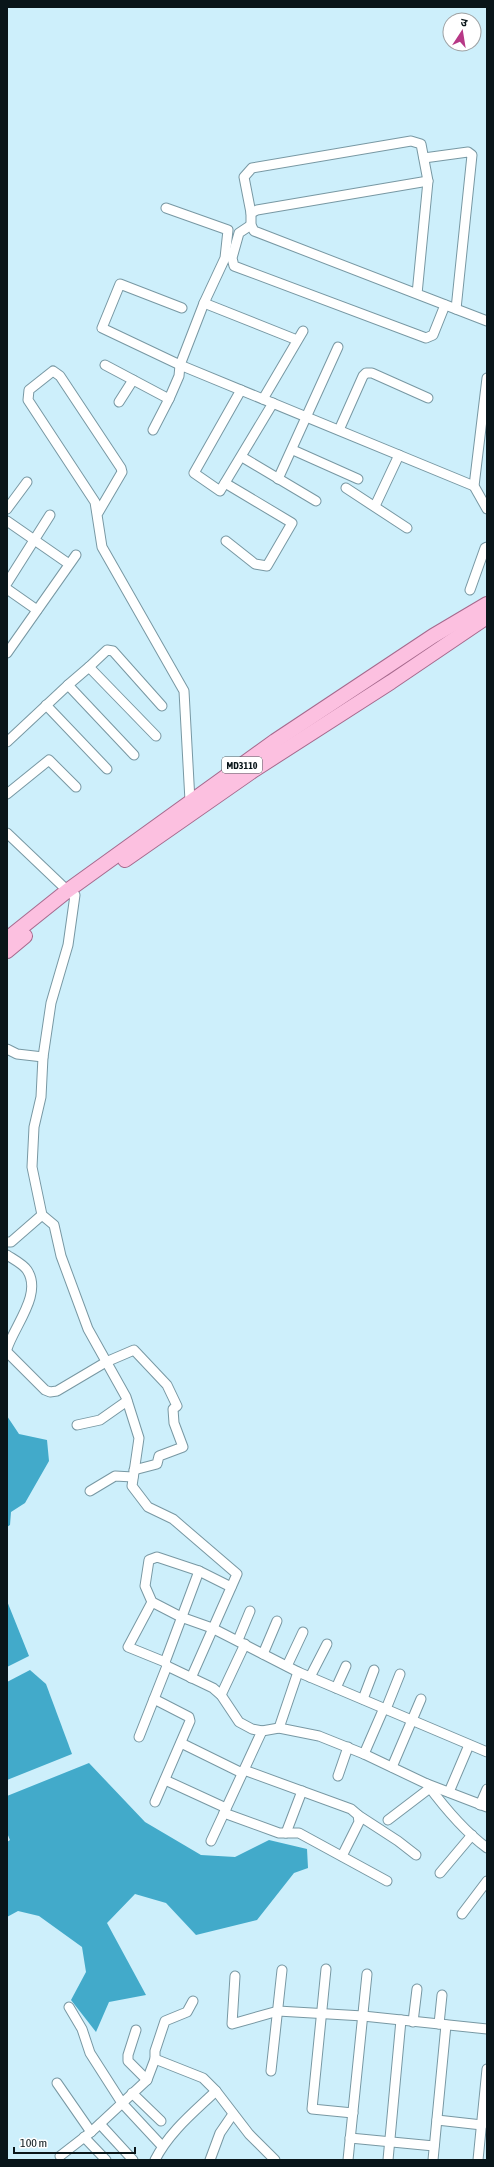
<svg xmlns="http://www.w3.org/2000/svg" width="494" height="2167" viewBox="0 0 494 2167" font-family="'Asap Condensed','Noto Sans Devanagari',sans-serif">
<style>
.water{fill:#42aaca}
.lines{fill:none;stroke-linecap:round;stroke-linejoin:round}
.street-casing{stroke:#7898a3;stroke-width:11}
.primary-casing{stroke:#a6698d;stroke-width:16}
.street{stroke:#fff;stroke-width:9}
.primary{stroke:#fcc0e0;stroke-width:14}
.labels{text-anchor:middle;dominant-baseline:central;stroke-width:3.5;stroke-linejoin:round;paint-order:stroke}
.shield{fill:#fff;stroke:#535b5e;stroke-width:1}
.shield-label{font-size:10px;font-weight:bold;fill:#091519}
</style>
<rect width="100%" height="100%" fill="#cdeffb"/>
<g class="water">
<polygon points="7,1416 19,1434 47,1440 49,1461 25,1503 11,1512 10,1525 7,1527"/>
<polygon points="7,1601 29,1656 7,1667"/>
<polygon points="30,1670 46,1684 72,1754 7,1780 7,1682"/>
<polygon points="89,1763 145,1822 201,1855 235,1857 269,1840 307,1849 308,1868 294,1873 257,1920 196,1935 166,1903 135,1894 107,1923 146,1995 109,2002 96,2032 71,2000 86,1972 82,1947 39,1916 18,1911 7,1917 7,1842 10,1840 7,1833 7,1796"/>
</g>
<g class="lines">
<g class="street-casing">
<g id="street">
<polyline points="424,158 468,152 472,155 456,309"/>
<polyline points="251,213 257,210 428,181"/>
<polyline points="251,225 239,233 232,258 234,266 426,338 433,335 445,305"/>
<polyline points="417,294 428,181 421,144 411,141 252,168 244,177 251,213 251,225 254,231 487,321"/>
<polyline points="204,303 297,340"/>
<polyline points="182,308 120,284 102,328 180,365 474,486"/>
<polyline points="105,365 169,399"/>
<polyline points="487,378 474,486 487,509"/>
<polyline points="241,390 194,473 220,491 273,403"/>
<polyline points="263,399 303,331"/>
<polyline points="119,402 133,380"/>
<polyline points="153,430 169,399 179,376 180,365 204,303 225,258 228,230 166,208"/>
<polyline points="339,430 363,376 366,373 372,373 428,398"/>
<polyline points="293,450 358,479"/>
<polyline points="242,457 316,501"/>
<polyline points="278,479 338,347"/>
<polyline points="225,483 292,523 267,566 255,564 226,541"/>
<polyline points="346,488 407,528"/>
<polyline points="375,506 399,455"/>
<polyline points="7,509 27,482"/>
<polyline points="98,513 122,472 121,468 60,376 53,371 29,390 28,400 95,502 102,547 184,691 190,801"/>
<polyline points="7,521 69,564"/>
<polyline points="7,583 50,515"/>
<polyline points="7,589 37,610"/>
<polyline points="470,590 485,548 487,547"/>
<polyline points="7,653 76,555"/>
<polyline points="89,667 107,650 113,651 162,706"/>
<polyline points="68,685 89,667 156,736"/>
<polyline points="46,705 107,769"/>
<polyline points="7,742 68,685 134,755"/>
<polyline points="7,794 49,760 76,787"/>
<polyline points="7,833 71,894"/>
<polyline points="75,895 68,945 51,1003 43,1057 41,1097 34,1127 32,1167 42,1215 54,1225 61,1256 88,1329 126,1397 139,1438 132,1486 148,1507 173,1519 237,1574 191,1678"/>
<polyline points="7,1049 17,1054 43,1057"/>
<polyline points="7,1242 11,1242 42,1215"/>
<path d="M 7,1255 C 13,1259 23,1264 27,1270 C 43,1294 14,1326 7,1349"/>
<polyline points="7,1352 45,1390 50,1392 57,1391 106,1362 134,1350 167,1385 177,1406 173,1409 174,1423 183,1447 159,1456 157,1464 134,1470"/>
<polyline points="77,1425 100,1420 127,1401"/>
<polyline points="90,1491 115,1476 133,1477"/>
<polyline points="231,1587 199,1571 157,1557 149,1560 145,1586 152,1602 181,1617 212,1628 298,1672 487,1752"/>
<polyline points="152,1602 128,1647 165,1662 167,1666 213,1688 221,1695 239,1722 252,1729 262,1731 279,1728 319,1736 364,1754 427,1784 487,1807"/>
<polyline points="238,1640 250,1611"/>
<polyline points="263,1654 277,1621"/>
<polyline points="165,1662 199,1571"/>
<polyline points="287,1666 303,1632"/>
<polyline points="310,1677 327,1644"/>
<polyline points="336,1688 346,1666"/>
<polyline points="221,1695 245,1644"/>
<polyline points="154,1699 189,1717 190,1721 155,1802"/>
<polyline points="363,1699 374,1670"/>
<polyline points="386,1709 400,1674"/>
<polyline points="279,1728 298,1672"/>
<polyline points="139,1737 167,1666"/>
<polyline points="181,1743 242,1773"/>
<polyline points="364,1754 384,1708"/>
<polyline points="392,1767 421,1699"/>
<polyline points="244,1770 351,1809 358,1815 359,1822 342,1856"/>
<polyline points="338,1776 348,1747"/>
<polyline points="165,1780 226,1808"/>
<path d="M 427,1784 C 444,1807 464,1831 487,1848"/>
<polyline points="449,1792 469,1745"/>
<polyline points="480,1805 487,1789"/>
<polyline points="224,1813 279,1833 299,1833 387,1881"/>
<polyline points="358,1815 398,1841 416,1855"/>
<polyline points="388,1820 430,1788"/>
<polyline points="286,1833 302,1791"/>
<polyline points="211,1841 262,1731"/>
<polyline points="440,1873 472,1835"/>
<polyline points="462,1914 487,1881"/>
<polyline points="326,1969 312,2109 353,2113"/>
<polyline points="235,1976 232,2024 278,2011 363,2016 487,2029"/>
<polyline points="69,2007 82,2029 90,2053 122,2103 162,2146"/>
<polyline points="413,2022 417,1989"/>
<polyline points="439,2024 442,1995"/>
<polyline points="136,2030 128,2055 128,2061 147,2080"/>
<polyline points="155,2059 203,2078 216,2091 249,2134 275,2160"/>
<polyline points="271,2071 282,1970"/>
<polyline points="57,2083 91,2132"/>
<polyline points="132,2093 161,2121"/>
<polyline points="437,2120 482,2125"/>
<polyline points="100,2124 133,2160"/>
<polyline points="84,2137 106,2160"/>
<polyline points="350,2138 434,2146"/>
<polyline points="60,2156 91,2132 147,2080 155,2059 155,2051 165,2021 187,2012 193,2001"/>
<path d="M 155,2160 C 169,2132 194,2112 216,2091"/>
<polyline points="210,2160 220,2133 233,2114"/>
<polyline points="348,2160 367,1974"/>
<polyline points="388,2160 401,2020"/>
<polyline points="433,2160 446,2025"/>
<polyline points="478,2160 487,2069"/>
</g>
</g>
<g class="primary-casing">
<g id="primary">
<polyline points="125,860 254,770 391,682 487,617"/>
<polyline points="7,939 67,891 275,741 433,636 487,604"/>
<polyline points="7,951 25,936"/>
</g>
</g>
<use href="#street" class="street"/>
<use href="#primary" class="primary"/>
</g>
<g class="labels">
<rect class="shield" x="222" y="757" width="40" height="16" rx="3"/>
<g class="shield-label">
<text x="242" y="765">MD3110</text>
</g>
</g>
<rect width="494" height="2167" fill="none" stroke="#091519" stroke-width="16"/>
<g transform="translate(462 32) rotate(12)"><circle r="19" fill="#ffffff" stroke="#9da1a3"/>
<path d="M0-3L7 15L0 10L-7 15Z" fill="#b73886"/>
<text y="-6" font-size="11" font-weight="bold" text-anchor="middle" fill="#091519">उ</text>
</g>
<path d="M14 2147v6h121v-6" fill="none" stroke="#091519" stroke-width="2"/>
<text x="20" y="2147" font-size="12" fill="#091519" stroke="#ffffff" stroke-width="3" paint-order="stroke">100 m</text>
</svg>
